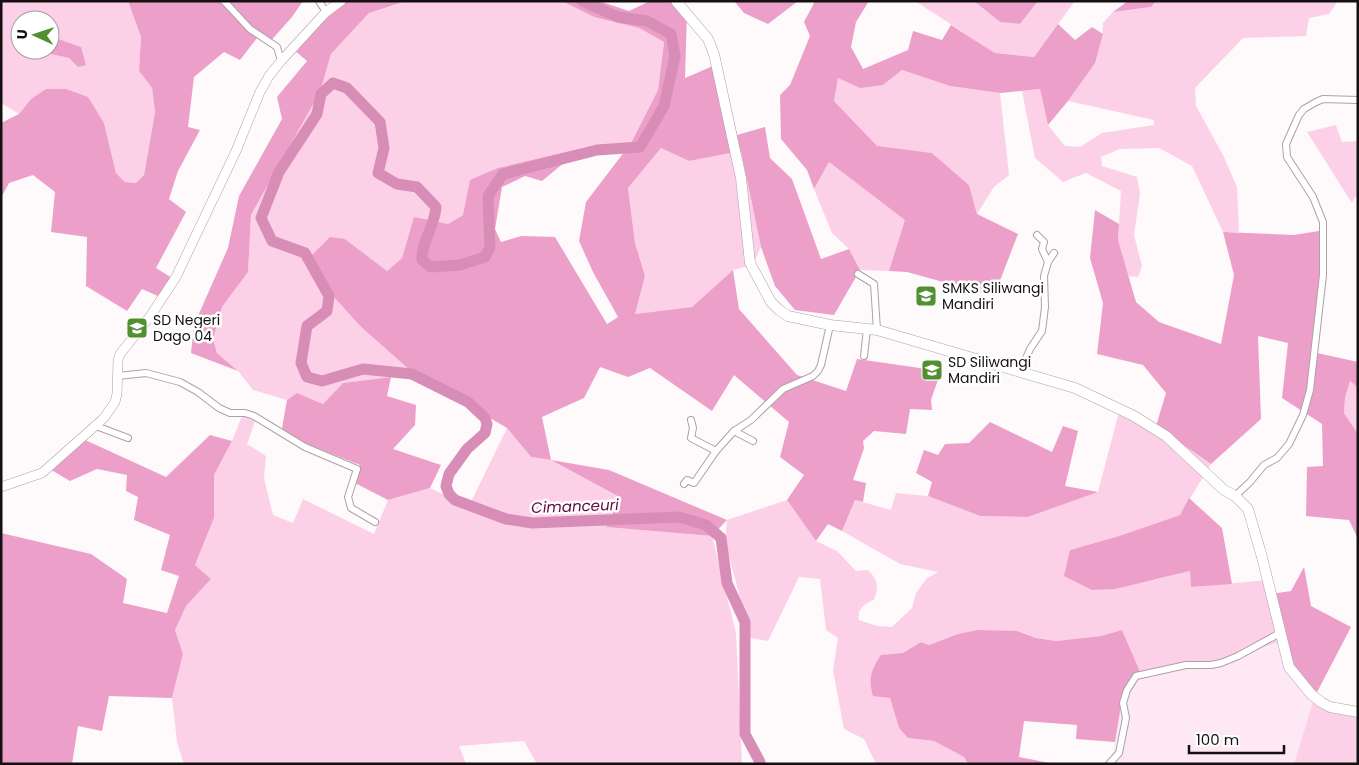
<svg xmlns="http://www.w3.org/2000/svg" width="1359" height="765" viewBox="0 0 1359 765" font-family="Poppins,sans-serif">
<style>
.built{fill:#fde8f3}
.green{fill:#fcd1e7;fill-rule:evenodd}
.forest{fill:#eca0c9}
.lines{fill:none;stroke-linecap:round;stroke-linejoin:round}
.river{stroke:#d78db5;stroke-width:11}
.minor-casing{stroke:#ada1a7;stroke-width:8}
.tertiary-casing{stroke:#ada1a7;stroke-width:10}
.primary-casing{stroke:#ada1a7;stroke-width:11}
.minor{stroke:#fff;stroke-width:6}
.tertiary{stroke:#fff;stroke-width:9}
.primary{stroke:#fff;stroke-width:10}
.labels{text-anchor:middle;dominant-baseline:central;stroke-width:5;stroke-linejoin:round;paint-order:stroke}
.poi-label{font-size:14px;fill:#151113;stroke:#fff;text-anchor:start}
.water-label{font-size:15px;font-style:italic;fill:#610743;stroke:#fff}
</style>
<rect width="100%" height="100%" fill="#fef9fb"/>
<polygon class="built" points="1280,642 1314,698 1294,764 1111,764 1123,693 1132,680 1146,674 1217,662"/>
<g class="green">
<path d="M 1,1 L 128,1 L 141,37 L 139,71 L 152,88 L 155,112 L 144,175 L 137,183 L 125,182 L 116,173 L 104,123 L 31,99 L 19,114 L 1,103 ZM 20,20 L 50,20 L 50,36 L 81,47 L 78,67 L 69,58 L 43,52 L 42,50 L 20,50 Z"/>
<polygon points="409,1 562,1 594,17 639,28 664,42 658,90 631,143 582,148 498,168 463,215 448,224 414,218 402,258 387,271 345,239 325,287 360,326 412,372 391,377 343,383 323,404 297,393 287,400 253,390 238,371 217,353 213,339 222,307 248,272 251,215 320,92 331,54 369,13"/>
<polygon points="915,1 974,1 1000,22 1020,24 1038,1 1075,1 1034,57 995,53"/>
<path d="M 1156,1 L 1338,1 L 1329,14 L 1309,18 L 1306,36 L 1243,38 L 1195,88 L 1196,106 L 1223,155 L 1237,187 L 1239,232 L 1223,232 L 1192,166 L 1159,148 L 1120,149 L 1101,157 L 1102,166 L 1137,177 L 1140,194 L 1134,235 L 1142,266 L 1138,277 L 1128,276 L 1118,240 L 1121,191 L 1086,173 L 1063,182 L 1035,158 L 1022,91 L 1040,89 L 1048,125 L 1065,146 L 1080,147 L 1102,133 L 1154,125 L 1154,120 L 1068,101 C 1086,75 1102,57 1103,23 L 1113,12 L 1151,7 Z"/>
<polygon points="902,70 950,86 1000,93 1009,175 994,187 977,214 969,185 932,153 877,147 834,101 838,78 883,85"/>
<polygon points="1336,125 1342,142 1358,141 1358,197 1355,197 1352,203 1307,132"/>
<polygon points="661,148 689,161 741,151 761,247 753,265 733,270 692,307 635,314 645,276 635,243 628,188"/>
<polygon points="829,162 906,220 889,271 860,270 849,249 832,233 814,189"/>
<polygon points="1350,381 1358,388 1358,434 1344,413 1345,398"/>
<path d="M 1120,408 L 1156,426 L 1211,464 L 1180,515 L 1119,536 L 1070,550 L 1154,580 L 1190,571 L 1191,587 L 1267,580 L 1280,642 L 1217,662 L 1142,676 L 1122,630 L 1101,636 L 1056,641 L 1036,638 L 1017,631 L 958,634 L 929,645 L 921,642 L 903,653 L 890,698 L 899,728 L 908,738 L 934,741 L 964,757 L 968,764 L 876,764 L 864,739 L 844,729 L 833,670 L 838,638 L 826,630 L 820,579 L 799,577 L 768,641 L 745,637 L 745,616 L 725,541 L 727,520 L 787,500 L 816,541 L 837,551 L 856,571 L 868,570 C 878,580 879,587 874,600 C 864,604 857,609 859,620 L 877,626 L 892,627 L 912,608 L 916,593 L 927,578 L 938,572 L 900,564 L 842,531 L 855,500 L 891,510 L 896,493 L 928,496 L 980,516 L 1028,517 L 1098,492 Z"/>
<polygon points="242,416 255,421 247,444 266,456 264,478 273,515 293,523 303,499 374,534 388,500 430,488 469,506 507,428 531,457 551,460 622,499 606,527 712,536 736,633 742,764 537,764 524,741 459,746 466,764 184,764 177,742 172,698 183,654 175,630 186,606 211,579 195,565 214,518 214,475 232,441"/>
<polygon points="1314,698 1342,708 1358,709 1358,764 1294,764"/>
</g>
<g class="forest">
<polygon points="128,1 303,1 292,17 268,44 257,38 240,60 224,52 194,77 188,127 200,130 178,171 169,199 186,212 156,268 172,278 160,297 142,289 127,311 86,286 87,237 51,232 55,192 33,175 9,183 1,198 1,123 19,114 31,99 46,89 66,89 88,97 104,123 116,173 125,182 136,183 144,175 155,112 152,88 139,71 141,37"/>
<polygon points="347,1 407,1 369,13 331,54 320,92 251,215 248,272 222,307 213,339 217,353 238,371 191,353 194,325 228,248 239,196 282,119 277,97 307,61 294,50 310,32"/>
<polygon points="562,1 599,1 629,11 650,1 675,1 687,12 685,78 720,63 737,135 765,127 770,158 792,179 821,259 849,249 860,270 834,315 795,310 775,286 761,247 741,151 689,161 661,148 628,188 635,243 645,276 635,314 692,307 733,270 739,309 797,375 846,391 857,359 941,371 931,400 932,410 910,409 906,434 874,431 863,441 864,448 853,480 866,483 863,502 855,500 842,531 828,524 816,541 787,500 804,475 780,457 789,422 734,375 712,411 650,368 628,377 600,367 584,398 542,417 551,460 609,470 727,520 712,536 606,527 621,498 551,460 531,457 507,428 412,372 360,326 325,287 311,256 330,237 345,239 387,271 402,258 414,217 448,224 463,215 470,180 498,168 582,148 542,181 525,176 502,187 495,229 501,242 521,236 555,237 607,324 618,317 593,272 579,241 586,202 631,143 658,90 664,42 639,28 594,17"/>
<polygon points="734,1 798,1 768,24 744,13"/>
<polygon points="813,1 869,1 856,22 851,47 863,69 908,50 913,31 942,40 951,25 995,53 1034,57 1058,24 1075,40 1092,27 1103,34 1095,63 1068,101 1048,125 1040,89 1000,93 950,86 902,70 883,85 860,88 838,78 834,101 877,146 932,153 969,185 977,214 1018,234 994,296 907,272 889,271 905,220 829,162 814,189 807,170 781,139 780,95 790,85 810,36 804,22 814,3"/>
<polygon points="974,1 1038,1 1020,24 1000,22"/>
<polygon points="1128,1 1156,1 1151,7 1113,12"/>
<polygon points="50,36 81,47 86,65 78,67 69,58 42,52 42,50 50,50"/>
<polygon points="1095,210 1119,224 1118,240 1136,302 1159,322 1221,344 1234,275 1223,232 1294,235 1325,230 1317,353 1358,362 1358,388 1350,381 1345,398 1344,413 1358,434 1358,539 1349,520 1306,516 1307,467 1323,466 1322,424 1282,398 1288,343 1258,336 1261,419 1211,464 1156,426 1166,393 1143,365 1097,354 1103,303 1090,258"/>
<polygon points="391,377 387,396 416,405 415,425 393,449 441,465 430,488 388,500 355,483 360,465 299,441 282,428 287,400 297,393 323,404 343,383"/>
<polygon points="990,422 1052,452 1063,426 1078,431 1065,486 1098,492 1028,517 980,516 928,496 932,482 916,473 924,450 938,455 945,444 969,443"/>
<polygon points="210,435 232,441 214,475 214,518 195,565 211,579 186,606 175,630 183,654 172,698 109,696 102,731 78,726 72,764 1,764 1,533 91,554 127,579 123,603 167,613 179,576 161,570 170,535 134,520 138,497 126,491 127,475 97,469 70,481 48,468 83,439 166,477"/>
<polygon points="1189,498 1222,528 1232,584 1191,587 1190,571 1115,589 1092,590 1064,576 1070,550 1119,536 1180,515"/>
<polygon points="1304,567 1311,606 1351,627 1314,698 1280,642 1271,594 1291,591"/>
<path d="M 978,630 L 1017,631 L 1036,638 L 1056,641 L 1101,636 L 1122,630 L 1142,676 L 1132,680 L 1123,693 L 1115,742 L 1076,739 L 1077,725 L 1024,721 L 1019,757 L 1055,764 L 968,764 L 964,757 L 934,741 L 908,738 L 899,728 L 890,698 L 873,696 C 868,680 871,669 881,655 L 903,653 L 921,642 L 929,645 L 958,634 Z"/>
</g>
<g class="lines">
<path class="river" d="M 582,1 L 618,17 L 647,21 L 671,34 L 675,56 L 664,106 L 640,147 L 597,150 L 503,174 L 488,196 L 490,247 L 485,257 L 460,265 L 431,267 L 422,260 C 421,242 435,226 436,207 L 417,187 L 397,184 L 378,173 L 384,148 L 380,122 L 347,88 L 333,83 L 321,94 L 317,114 L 279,172 L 261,218 L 272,241 L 305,253 L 329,296 L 327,311 L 307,326 L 301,363 L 307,377 L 322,381 L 363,369 L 412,374 L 468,402 L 485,418 L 487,424 L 485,433 L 467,449 L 449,474 L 446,486 L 449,494 L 455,500 L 506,519 L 532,523 L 679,517 L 706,525 L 721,538 L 727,583 L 745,622 L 745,734 L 760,762 L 760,764"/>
<g class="minor-casing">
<g id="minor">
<polyline points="224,1 250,29 277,47 281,61"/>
<polyline points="319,1 326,12"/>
<polyline points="1048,262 1054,253"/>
<polyline points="858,274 874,284 877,330"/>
<polyline points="864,356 867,329"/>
<polyline points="1020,372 1030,349 1042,331 1045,307 1044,276 1048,262 1042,249 1044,242 1037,235"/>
<polyline points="118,376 146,373 180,382 198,392 219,408 230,413 245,413 254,416 305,447 357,469 348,497 351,508 375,522"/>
<polyline points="691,420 693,428 691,438 716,451"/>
<polyline points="96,426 128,438"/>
<polyline points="734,431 753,441"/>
<polyline points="684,484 687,480 694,483 716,451 734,431 751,420 783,389 813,376 818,371 821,365 830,325"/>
<polyline points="1235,496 1250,482 1264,465 1277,458 1289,444 1303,415 1310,390 1323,275 1323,222 1313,197 1287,157 1286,144 1299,115 1304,109 1316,102 1323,99 1358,100"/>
<polyline points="1109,764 1119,753 1126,718 1123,703 1127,690 1136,676 1186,665 1211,665 1221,663 1238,656 1280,633"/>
</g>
</g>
<g class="tertiary-casing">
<polyline id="tertiary" points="1,487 42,473 104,418 115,402 117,394 118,360 120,354 151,315 176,277 236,151 260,92 269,76 281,61 326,12 341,1"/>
</g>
<g class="primary-casing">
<polyline id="primary" points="676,1 708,39 714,54 741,178 750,263 771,302 779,310 788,316 830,325 877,330 1075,388 1134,416 1166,436 1224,490 1235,496 1248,509 1262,557 1289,667 1311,694 1321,702 1330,707 1358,712"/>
</g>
<use href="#minor" class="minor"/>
<use href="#tertiary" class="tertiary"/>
<use href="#primary" class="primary"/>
</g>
<defs>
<g id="school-square" transform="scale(1.125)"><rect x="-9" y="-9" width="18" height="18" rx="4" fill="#518f30" stroke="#fff"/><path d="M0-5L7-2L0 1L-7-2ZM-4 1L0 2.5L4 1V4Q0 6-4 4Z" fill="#fff"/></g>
</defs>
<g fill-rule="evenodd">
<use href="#school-square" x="926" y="296"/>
<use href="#school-square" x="137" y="328"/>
<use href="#school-square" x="932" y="370"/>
</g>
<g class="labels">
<g class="poi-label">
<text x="942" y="288">SMKS Siliwangi<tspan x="942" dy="16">Mandiri</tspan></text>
<text x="153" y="320">SD Negeri<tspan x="153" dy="16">Dago 04</tspan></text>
<text x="948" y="362">SD Siliwangi<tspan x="948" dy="16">Mandiri</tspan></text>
</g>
<g class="water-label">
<text transform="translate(575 506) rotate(-2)">Cimanceuri</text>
</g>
</g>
<rect width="1359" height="765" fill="none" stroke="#151113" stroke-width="5"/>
<g transform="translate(35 35) rotate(273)"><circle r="24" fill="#ffffff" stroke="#a1a0a1"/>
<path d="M0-4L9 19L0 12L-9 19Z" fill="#518f30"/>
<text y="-8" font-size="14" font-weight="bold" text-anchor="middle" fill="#151113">U</text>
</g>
<path d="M1189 745v8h95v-8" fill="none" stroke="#151113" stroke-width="2.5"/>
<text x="1196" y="745" font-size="15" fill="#151113" stroke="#ffffff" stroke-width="4" paint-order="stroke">100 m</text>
</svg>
